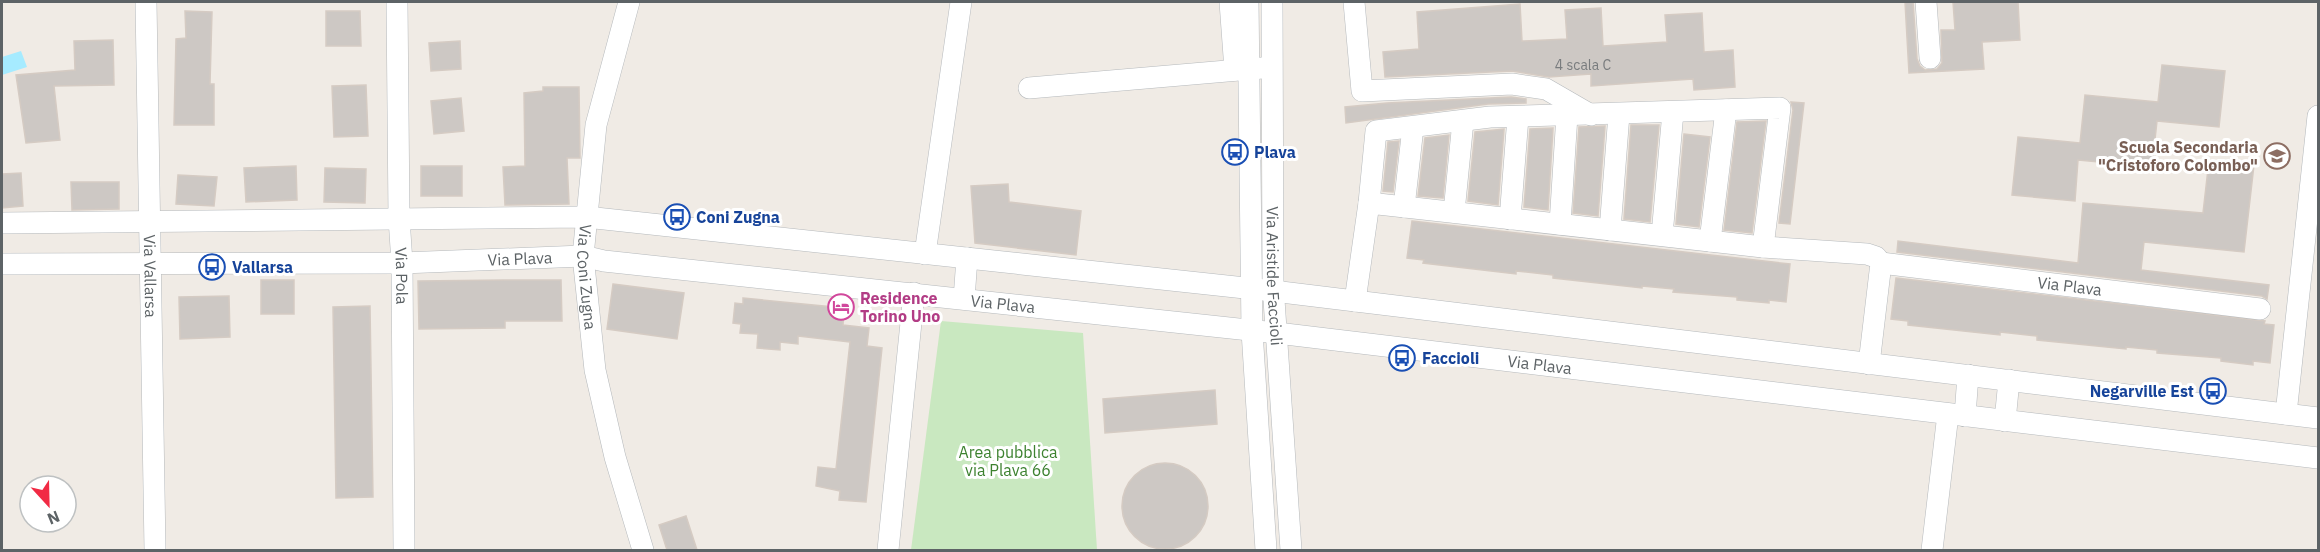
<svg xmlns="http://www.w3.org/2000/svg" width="2320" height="552" viewBox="0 0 2320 552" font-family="'IBM Plex Sans',sans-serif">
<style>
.green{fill:#c9e8c0}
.water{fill:#a6ebff}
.building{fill:#cdc8c4;stroke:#d5cbc3;stroke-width:1.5}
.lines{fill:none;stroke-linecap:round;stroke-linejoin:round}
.minor-casing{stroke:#b5b9bc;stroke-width:22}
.minor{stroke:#fff;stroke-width:21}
.labels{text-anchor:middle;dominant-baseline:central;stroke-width:6;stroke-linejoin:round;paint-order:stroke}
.number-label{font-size:14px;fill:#797c7e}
.education-label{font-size:16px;font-weight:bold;fill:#785e54;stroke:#fff;text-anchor:end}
.transit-label{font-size:16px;font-weight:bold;fill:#164399;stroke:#fff;text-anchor:start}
.street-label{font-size:16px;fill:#5d6366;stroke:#fff}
.hotel-label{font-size:16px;font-weight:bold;fill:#b23c85;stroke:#fff;text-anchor:start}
.park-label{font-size:16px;fill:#3d8230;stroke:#fff}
</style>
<rect width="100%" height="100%" fill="#f0ebe5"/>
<polygon class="green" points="941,321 1083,333 1097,550 911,550"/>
<polygon class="water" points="21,51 27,67 2,75 2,57"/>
<g class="building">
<polygon points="1905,2 1913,2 1917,59 1920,66 1925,70 1937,69 1942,63 1941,30 1955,30 1953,2 2018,2 2020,40 1982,42 1984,69 1909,73"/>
<polygon points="1520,4 1522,41 1567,39 1565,10 1601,8 1603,46 1667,42 1665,15 1702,13 1704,52 1733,50 1735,87 1694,90 1693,79 1591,86 1591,74 1549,77 1512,71 1385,77 1383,52 1419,49 1417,12"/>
<polygon points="185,11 212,12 210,84 214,84 214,125 174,125 176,39 186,38"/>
<polygon points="326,11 360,11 361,46 326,46"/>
<polygon points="113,40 114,85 54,86 60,140 26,143 16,75 75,70 74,41"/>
<polygon points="460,41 461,69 431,71 429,43"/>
<polygon points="2162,65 2225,71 2219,127 2157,121 2152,167 2078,160 2075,201 2012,195 2018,137 2080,143 2085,95 2158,102"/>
<polygon points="366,85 368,136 334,137 332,86"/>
<polygon points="543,87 579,87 580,158 567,158 569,204 505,205 503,167 525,166 524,93 543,91"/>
<polygon points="1511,97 1526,99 1526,103 1488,104 1346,123 1345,107 1387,103"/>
<polygon points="461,98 464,131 434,134 431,101"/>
<polygon points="1791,102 1804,103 1790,224 1779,223 1793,110"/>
<polygon points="1766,121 1752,233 1724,230 1737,122"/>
<polygon points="1631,125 1659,125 1650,222 1624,219"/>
<polygon points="1605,126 1598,216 1573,213 1579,127"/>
<polygon points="1553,128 1548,210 1524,207 1530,129"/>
<polygon points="1504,129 1498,205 1468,201 1475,132"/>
<polygon points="1684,134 1710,137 1699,227 1676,224"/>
<polygon points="1449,135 1443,198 1418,196 1425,138"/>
<polygon points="1399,141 1393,192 1383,191 1388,142"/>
<polygon points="2209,160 2254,165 2244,252 2144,242 2141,270 2269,285 2267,299 2262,296 1897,252 1898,241 2078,263 2083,203 2203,213"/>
<polygon points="296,166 297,200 246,202 244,168"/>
<rect x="421" y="166" width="41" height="30"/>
<polygon points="325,168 366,169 365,203 324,202"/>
<polygon points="21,173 23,206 2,208 2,174"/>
<polygon points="178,175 217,177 214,206 176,204"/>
<polygon points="71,182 119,182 119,209 72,210"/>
<polygon points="1008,184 1009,202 1081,211 1076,255 975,243 971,186"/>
<polygon points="1412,221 1790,264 1786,302 1769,300 1769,303 1737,300 1737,297 1673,292 1674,289 1642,286 1642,288 1553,278 1553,275 1516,271 1516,274 1423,263 1424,260 1407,258"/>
<polygon points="1896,278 2265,321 2264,324 2274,325 2270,363 2253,361 2253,365 2221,361 2221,358 2157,353 2157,350 2126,347 2126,349 2037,340 2037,336 2000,332 2000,335 1908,325 1908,321 1891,319"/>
<rect x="261" y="280" width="33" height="34"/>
<polygon points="504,280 561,280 562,321 505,321 505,328 419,329 418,281"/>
<polygon points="613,284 684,293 677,339 607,329"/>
<polygon points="229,296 230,337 180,339 179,297"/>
<polygon points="743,298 844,308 843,325 869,328 867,346 882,348 866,502 839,500 840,491 816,486 818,467 836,469 850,342 798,336 798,344 780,342 780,350 757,348 758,334 740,333 741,324 733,323 735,303 743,304"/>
<polygon points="370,306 373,497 336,498 333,307"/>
<polygon points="1215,390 1217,424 1105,433 1103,399"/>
<circle cx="1165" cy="506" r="43"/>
<polygon points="686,516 697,550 667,550 659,525"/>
</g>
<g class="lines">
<g class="minor-casing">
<g id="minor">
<path id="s1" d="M 146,2 L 155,550"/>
<path id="s2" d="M 397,2 L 399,218 L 402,263 L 404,550"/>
<path id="s3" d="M 629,2 L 596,125 L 583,256 L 595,370 L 615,457 L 643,550"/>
<polyline points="1230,2 1235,70"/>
<polyline points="1248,2 1252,331 1266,550"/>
<path id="s4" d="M 1272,2 L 1273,285 L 1291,550"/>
<polyline points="1354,2 1362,91 1512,84 1546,89 1591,115"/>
<polyline points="1926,2 1930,58"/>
<polyline points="1029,88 1262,68"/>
<polyline points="1369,203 1376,131 1490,117 1780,108 1763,247"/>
<polyline points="1404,207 1413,127"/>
<polyline points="1454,212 1463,121"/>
<polyline points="1510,219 1518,117"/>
<polyline points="2,223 586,217 1273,291 2318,418"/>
<polyline points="1560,224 1567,115"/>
<polyline points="1610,230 1619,114"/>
<polyline points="1662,235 1673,112"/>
<polyline points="1710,241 1726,110"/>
<polyline points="925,254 961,2"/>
<path id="s5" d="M 1881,263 L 2260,309"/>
<path id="s6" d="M 2,264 L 402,263 L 583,256 L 604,261 L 1277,333 L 2318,458"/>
<polyline points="964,299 967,258"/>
<polyline points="1355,301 1369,203 1763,247 1867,254 1876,257 1881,263 1869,364"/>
<polyline points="2286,414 2318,116"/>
<polyline points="1965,416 1968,375"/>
<polyline points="2005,421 2009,380"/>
<polyline points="888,550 914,293"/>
<polyline points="1932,550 1948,414"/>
</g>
</g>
<use href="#minor" class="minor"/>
</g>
<defs>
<g id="bus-ring" transform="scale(1.35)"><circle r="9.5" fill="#fff" stroke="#1a4fb4" stroke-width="1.5"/><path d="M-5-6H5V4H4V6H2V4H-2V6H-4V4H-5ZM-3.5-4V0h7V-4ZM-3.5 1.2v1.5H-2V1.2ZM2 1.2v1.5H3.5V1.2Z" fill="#1a4fb4"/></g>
<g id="school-ring" transform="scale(1.35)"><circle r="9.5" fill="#fff" stroke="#8d6e63" stroke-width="1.5"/><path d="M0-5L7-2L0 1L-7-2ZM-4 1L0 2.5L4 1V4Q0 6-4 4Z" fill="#8d6e63"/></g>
<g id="hotel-ring" transform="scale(1.35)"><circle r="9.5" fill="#fff" stroke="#d1479c" stroke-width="1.5"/><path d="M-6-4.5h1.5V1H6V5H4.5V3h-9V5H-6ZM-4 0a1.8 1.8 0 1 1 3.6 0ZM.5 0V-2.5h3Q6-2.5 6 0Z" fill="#d1479c"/></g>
</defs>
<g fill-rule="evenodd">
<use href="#bus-ring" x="1235" y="152"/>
<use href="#school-ring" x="2277" y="156"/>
<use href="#bus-ring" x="677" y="217"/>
<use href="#bus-ring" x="212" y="267"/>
<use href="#hotel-ring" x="841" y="307"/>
<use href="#bus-ring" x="1402" y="358"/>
<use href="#bus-ring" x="2213" y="391"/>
</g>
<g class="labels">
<g class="number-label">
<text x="1583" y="65">4 scala C</text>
</g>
<g class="education-label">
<text x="2258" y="147">Scuola Secondaria<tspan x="2258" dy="18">"Cristoforo Colombo"</tspan></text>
</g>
<g class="transit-label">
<text x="1254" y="152">Plava</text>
<text x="696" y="217">Coni Zugna</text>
<text x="232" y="267">Vallarsa</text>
<text x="1422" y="358">Faccioli</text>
<text x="2194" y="391" text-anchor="end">Negarville Est</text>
</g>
<g class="street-label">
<text stroke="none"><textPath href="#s6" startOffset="518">Via Plava</textPath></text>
<text stroke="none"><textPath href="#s1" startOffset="274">Via Vallarsa</textPath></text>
<text stroke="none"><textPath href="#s2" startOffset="274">Via Pola</textPath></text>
<text stroke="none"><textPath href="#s4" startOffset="274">Via Aristide Faccioli</textPath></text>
<text stroke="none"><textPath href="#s3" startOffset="280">Via Coni Zugna</textPath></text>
<text stroke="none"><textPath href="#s5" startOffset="190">Via Plava</textPath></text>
<text stroke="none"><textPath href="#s6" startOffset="1004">Via Plava</textPath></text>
<text stroke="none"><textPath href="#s6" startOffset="1544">Via Plava</textPath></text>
</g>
<g class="hotel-label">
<text x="860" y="298">Residence<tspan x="860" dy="18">Torino Uno</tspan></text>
</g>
<g class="park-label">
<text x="1008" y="452">Area pubblica<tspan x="1008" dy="18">via Plava 66</tspan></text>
</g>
</g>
<rect width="2320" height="552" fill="none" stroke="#5d6366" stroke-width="6"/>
<g transform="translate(48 504) rotate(158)"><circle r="28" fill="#ffffff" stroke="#bec1c2" stroke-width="1.5"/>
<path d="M0-4.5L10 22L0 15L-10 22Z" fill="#f12a44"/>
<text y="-9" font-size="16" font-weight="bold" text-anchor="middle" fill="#5d6366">N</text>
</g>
</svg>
